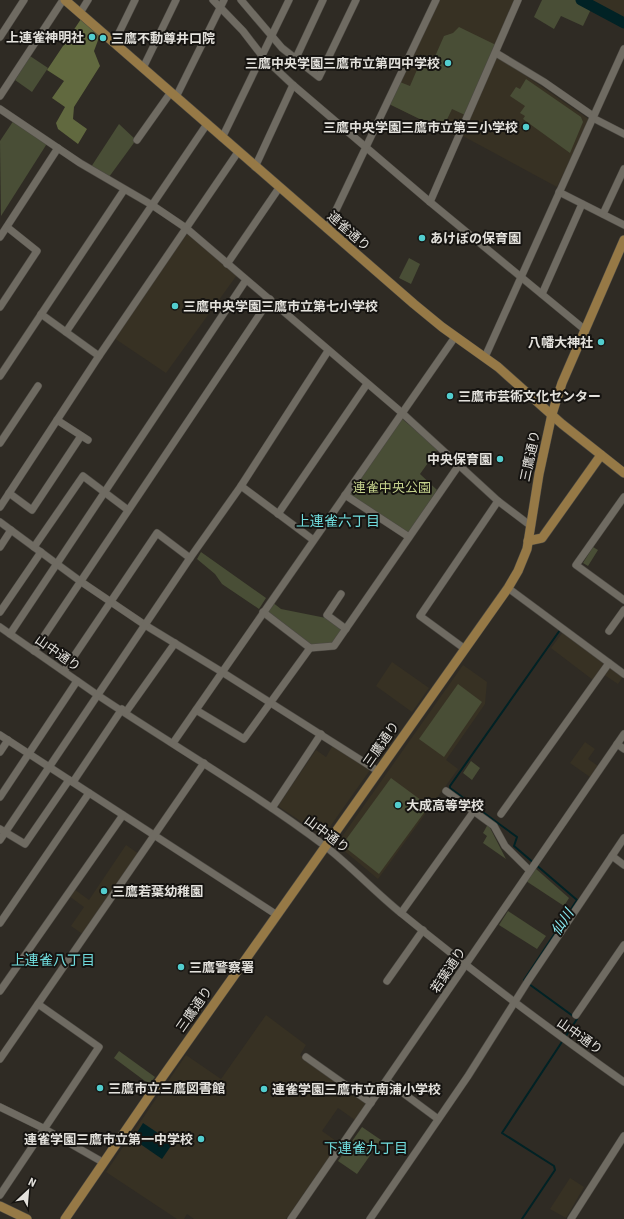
<svg xmlns="http://www.w3.org/2000/svg" width="624" height="1219" viewBox="0 0 624 1219" font-family="'Roboto Condensed','Noto Sans JP',sans-serif">
<style>
.built{fill:#373123}
.green{fill:#494e36}
.forest{fill:#61693f}
.water{fill:#012225}
.lines{fill:none;stroke-linecap:round;stroke-linejoin:round}
.stream{stroke:#012225;stroke-width:2}
.river{stroke:#012225;stroke-width:11}
.minor-casing{stroke:#4c4943;stroke-width:8}
.major-casing{stroke:#4c4943;stroke-width:10}
.minor{stroke:#6f6b62;stroke-width:7}
.major{stroke:#967946;stroke-width:9}
.poi-dot{fill:#52cdce;stroke:#161411;stroke-width:1.5}
.labels{text-anchor:middle;dominant-baseline:central;stroke-width:4;stroke-linejoin:round;paint-order:stroke}
.poi-label{font-size:13px;font-weight:bold;fill:#e3e1dc;stroke:#161411;text-anchor:start}
.street-label{font-size:13px;fill:#e3e1dc;stroke:#161411}
.park-label{font-size:13px;fill:#c5d28c;stroke:#161411}
.neighbourhood-label{font-size:14px;fill:#70dcdd;stroke:#161411}
.water-label{font-size:14px;font-style:italic;fill:#8aecf5;stroke:#161411}
</style>
<rect width="100%" height="100%" fill="#2f2b24"/>
<g class="built">
<polygon points="437,0 515,0 456,137 389,104"/>
<polygon points="584,0 624,0 624,19"/>
<polygon points="497,56 590,120 557,187 461,135"/>
<polygon points="189,231 237,275 166,373 114,338"/>
<polygon points="563,632 624,675 618,684 600,672 593,680 551,648"/>
<polygon points="392,662 429,688 412,712 376,686"/>
<polygon points="463,665 487,682 485,704 446,760 458,769 378,879 341,848 339,841"/>
<polygon points="585,742 595,749 588,759 598,766 590,777 570,763"/>
<polygon points="333,745 370,770 327,831 320,834 278,806 316,750 326,757"/>
<polygon points="126,845 139,854 84,935 71,926 84,907 69,896 74,889 89,900"/>
<polygon points="266,1015 306,1045 300,1055 367,1102 355,1120 338,1108 322,1131 339,1143 286,1219 194,1219 187,1214 184,1219 177,1219 106,1172 186,1055 221,1079"/>
<polygon points="570,1178 584,1187 566,1218 550,1209"/>
</g>
<g class="green">
<polygon points="542,0 576,0 592,7 583,26 561,16 554,29 534,17"/>
<polygon points="459,27 496,45 465,115 452,109 442,130 389,104 400,82 410,86 419,65 429,70 444,36 453,33"/>
<polygon points="30,56 48,68 32,92 15,80"/>
<polygon points="526,79 581,117 583,122 570,153 523,119 525,116 520,113 525,106 510,96 516,87 520,89"/>
<polygon points="14,120 48,142 1,216 0,141"/>
<polygon points="119,124 136,140 109,177 91,167"/>
<polygon points="409,258 420,264 411,284 399,278"/>
<polygon points="401,418 438,449 420,474 437,490 408,534 349,495"/>
<polygon points="593,547 598,550 588,566 583,563"/>
<polygon points="201,552 266,598 259,609 222,584 215,574 197,559"/>
<polygon points="272,602 281,609 326,618 343,629 333,643 312,647 265,612"/>
<polygon points="458,684 482,702 444,757 419,739"/>
<polygon points="471,761 480,768 472,780 463,773"/>
<polygon points="391,778 429,806 379,874 342,845"/>
<polygon points="488,824 506,859 483,843 487,836 483,833"/>
<polygon points="535,868 569,898 564,906 526,881"/>
<polygon points="508,911 546,936 537,949 499,925"/>
<polygon points="119,1051 155,1077 149,1084 114,1058"/>
<polygon points="362,1127 381,1140 357,1174 338,1161"/>
</g>
<polygon class="forest" points="81,19 100,35 94,51 100,66 74,107 73,119 87,129 78,144 58,129 56,123 65,107 52,98 64,81 47,70"/>
<polygon class="water" points="143,1123 173,1143 162,1159 133,1139"/>
<g class="lines">
<g class="stream">
<polyline points="525,981 524,980 577,900 514,846 517,837 450,788 450,786 560,630"/>
<polyline points="522,1219 555,1170 554,1166 502,1133 577,1019 529,984"/>
</g>
<polyline class="river" points="581,0 624,23"/>
<g class="minor-casing">
<g id="minor">
<polyline points="213,0 243,31 263,57 293,85 430,202 584,329"/>
<polyline points="241,0 282,48 319,77 356,0"/>
<polyline points="80,13 88,0"/>
<polyline points="0,37 24,0"/>
<polyline points="114,43 135,0"/>
<polyline points="496,53 544,82 593,116 593,118 624,134"/>
<polyline points="295,60 323,0"/>
<polyline points="143,68 176,0"/>
<polyline points="0,96 63,0"/>
<polyline points="176,97 224,0"/>
<polyline points="0,109 80,163 152,205 186,228 401,412 498,501 531,526"/>
<polyline points="222,138 289,0"/>
<polyline points="137,140 171,92"/>
<polyline points="255,167 293,85"/>
<polyline points="559,192 624,225"/>
<polyline points="430,202 518,0"/>
<polyline points="603,214 624,169"/>
<polyline points="327,229 436,0"/>
<polyline points="0,237 58,148"/>
<polyline points="227,264 279,188"/>
<polyline points="542,294 582,204"/>
<polyline points="0,307 37,251 7,227"/>
<polyline points="41,314 99,356"/>
<polyline points="66,332 207,124"/>
<polyline points="485,357 624,49"/>
<polyline points="0,376 124,190"/>
<polyline points="57,420 88,440"/>
<polyline points="0,443 38,386"/>
<polyline points="241,486 312,539"/>
<polyline points="9,493 32,510 81,436"/>
<polyline points="345,495 409,537"/>
<polyline points="624,497 576,565 624,600"/>
<polyline points="0,507 99,356 238,152"/>
<polyline points="278,514 367,384"/>
<polyline points="0,522 80,581 145,625 222,672 378,771"/>
<polyline points="0,547 11,530"/>
<polyline points="34,547 83,476 128,510"/>
<polyline points="508,588 624,674"/>
<polyline points="341,594 327,615 346,629"/>
<polyline points="0,612 41,552"/>
<polyline points="263,612 310,648 334,646 459,465"/>
<path d="M 0,627 C 32,649 64,672 96,694 C 172,745 252,791 325,846 C 352,867 375,892 401,913 C 473,972 548,1028 624,1082"/>
<polyline points="609,631 624,610"/>
<polyline points="10,634 246,280"/>
<polyline points="465,649 420,616 498,501"/>
<polyline points="34,651 270,299"/>
<polyline points="64,671 157,533 190,558"/>
<polyline points="196,710 244,739 310,648"/>
<polyline points="126,712 175,643"/>
<polyline points="0,735 277,915"/>
<polyline points="173,743 455,337"/>
<polyline points="617,744 624,749"/>
<polyline points="0,752 8,740"/>
<polyline points="73,782 122,709"/>
<polyline points="446,791 494,826 505,846 529,870"/>
<polyline points="0,797 77,681"/>
<polyline points="272,808 321,734"/>
<polyline points="501,814 609,663"/>
<polyline points="0,829 25,844 69,780"/>
<polyline points="0,840 190,558 241,486 328,351"/>
<polyline points="612,856 624,865"/>
<polyline points="401,913 474,811"/>
<polyline points="0,923 89,793"/>
<polyline points="387,981 423,930"/>
<polyline points="0,991 123,815"/>
<polyline points="576,1015 624,945"/>
<polyline points="306,1057 371,1103"/>
<polyline points="0,1059 204,763"/>
<polyline points="387,1081 438,1119"/>
<polyline points="0,1107 43,1128 99,1160 103,1163"/>
<polyline points="0,1195 99,1047 38,1004"/>
<polyline points="291,1219 624,734"/>
<polyline points="370,1219 468,1076 528,981 624,838"/>
<polyline points="571,1219 624,1136"/>
</g>
</g>
<g class="major-casing">
<g id="major">
<polyline points="65,0 414,304 442,327 498,367 562,424 624,473"/>
<polyline points="528,541 542,538 601,455"/>
<polyline points="0,1206 27,1219"/>
<polyline points="65,1219 154,1089 508,588 518,571 527,549 539,474 552,414 562,383 624,240"/>
</g>
</g>
<use href="#minor" class="minor"/>
<use href="#major" class="major"/>
</g>
<g class="poi-dot">
<circle cx="92" cy="37" r="4"/>
<circle cx="103" cy="38" r="4"/>
<circle cx="448" cy="63" r="4"/>
<circle cx="526" cy="127" r="4"/>
<circle cx="422" cy="238" r="4"/>
<circle cx="175" cy="306" r="4"/>
<circle cx="601" cy="342" r="4"/>
<circle cx="450" cy="396" r="4"/>
<circle cx="500" cy="459" r="4"/>
<circle cx="398" cy="805" r="4"/>
<circle cx="104" cy="891" r="4"/>
<circle cx="181" cy="967" r="4"/>
<circle cx="100" cy="1088" r="4"/>
<circle cx="264" cy="1089" r="4"/>
<circle cx="201" cy="1139" r="4"/>
</g>
<g class="labels">
<g class="poi-label">
<text x="84" y="37" text-anchor="end">上連雀神明社</text>
<text x="111" y="38">三鷹不動尊井口院</text>
<text x="440" y="63" text-anchor="end">三鷹中央学園三鷹市立第四中学校</text>
<text x="518" y="127" text-anchor="end">三鷹中央学園三鷹市立第三小学校</text>
<text x="430" y="238">あけぼの保育園</text>
<text x="183" y="306">三鷹中央学園三鷹市立第七小学校</text>
<text x="593" y="342" text-anchor="end">八幡大神社</text>
<text x="458" y="396">三鷹市芸術文化センター</text>
<text x="492" y="459" text-anchor="end">中央保育園</text>
<text x="406" y="805">大成高等学校</text>
<text x="112" y="891">三鷹若葉幼稚園</text>
<text x="189" y="967">三鷹警察署</text>
<text x="108" y="1088">三鷹市立三鷹図書館</text>
<text x="272" y="1089">連雀学園三鷹市立南浦小学校</text>
<text x="193" y="1139" text-anchor="end">連雀学園三鷹市立第一中学校</text>
</g>
<g class="street-label">
<text transform="translate(349 231) rotate(41)">連雀通り</text>
<text transform="translate(530 456) rotate(-78)">三鷹通り</text>
<text transform="translate(58 653) rotate(35)">山中通り</text>
<text transform="translate(381 744) rotate(-55)">三鷹通り</text>
<text transform="translate(327 834) rotate(37)">山中通り</text>
<text transform="translate(448 970) rotate(-56)">若葉通り</text>
<text transform="translate(194 1009) rotate(-55)">三鷹通り</text>
<text transform="translate(580 1036) rotate(35)">山中通り</text>
</g>
<g class="park-label">
<text x="392" y="487">連雀中央公園</text>
</g>
<g class="neighbourhood-label">
<text x="338" y="521">上連雀六丁目</text>
<text x="53" y="960">上連雀八丁目</text>
<text x="366" y="1148">下連雀九丁目</text>
</g>
<g class="water-label">
<text transform="translate(562 922) rotate(-57)">仙川</text>
</g>
</g>
<g transform="translate(28 1191) rotate(26)" stroke="#161411" stroke-width="3" paint-order="stroke">
<path d="M0-3L7 15L0 10L-7 15Z" fill="#e3e1dc"/>
<text y="-6" font-size="11" font-weight="bold" text-anchor="middle" fill="#e3e1dc">N</text>
</g>
</svg>
